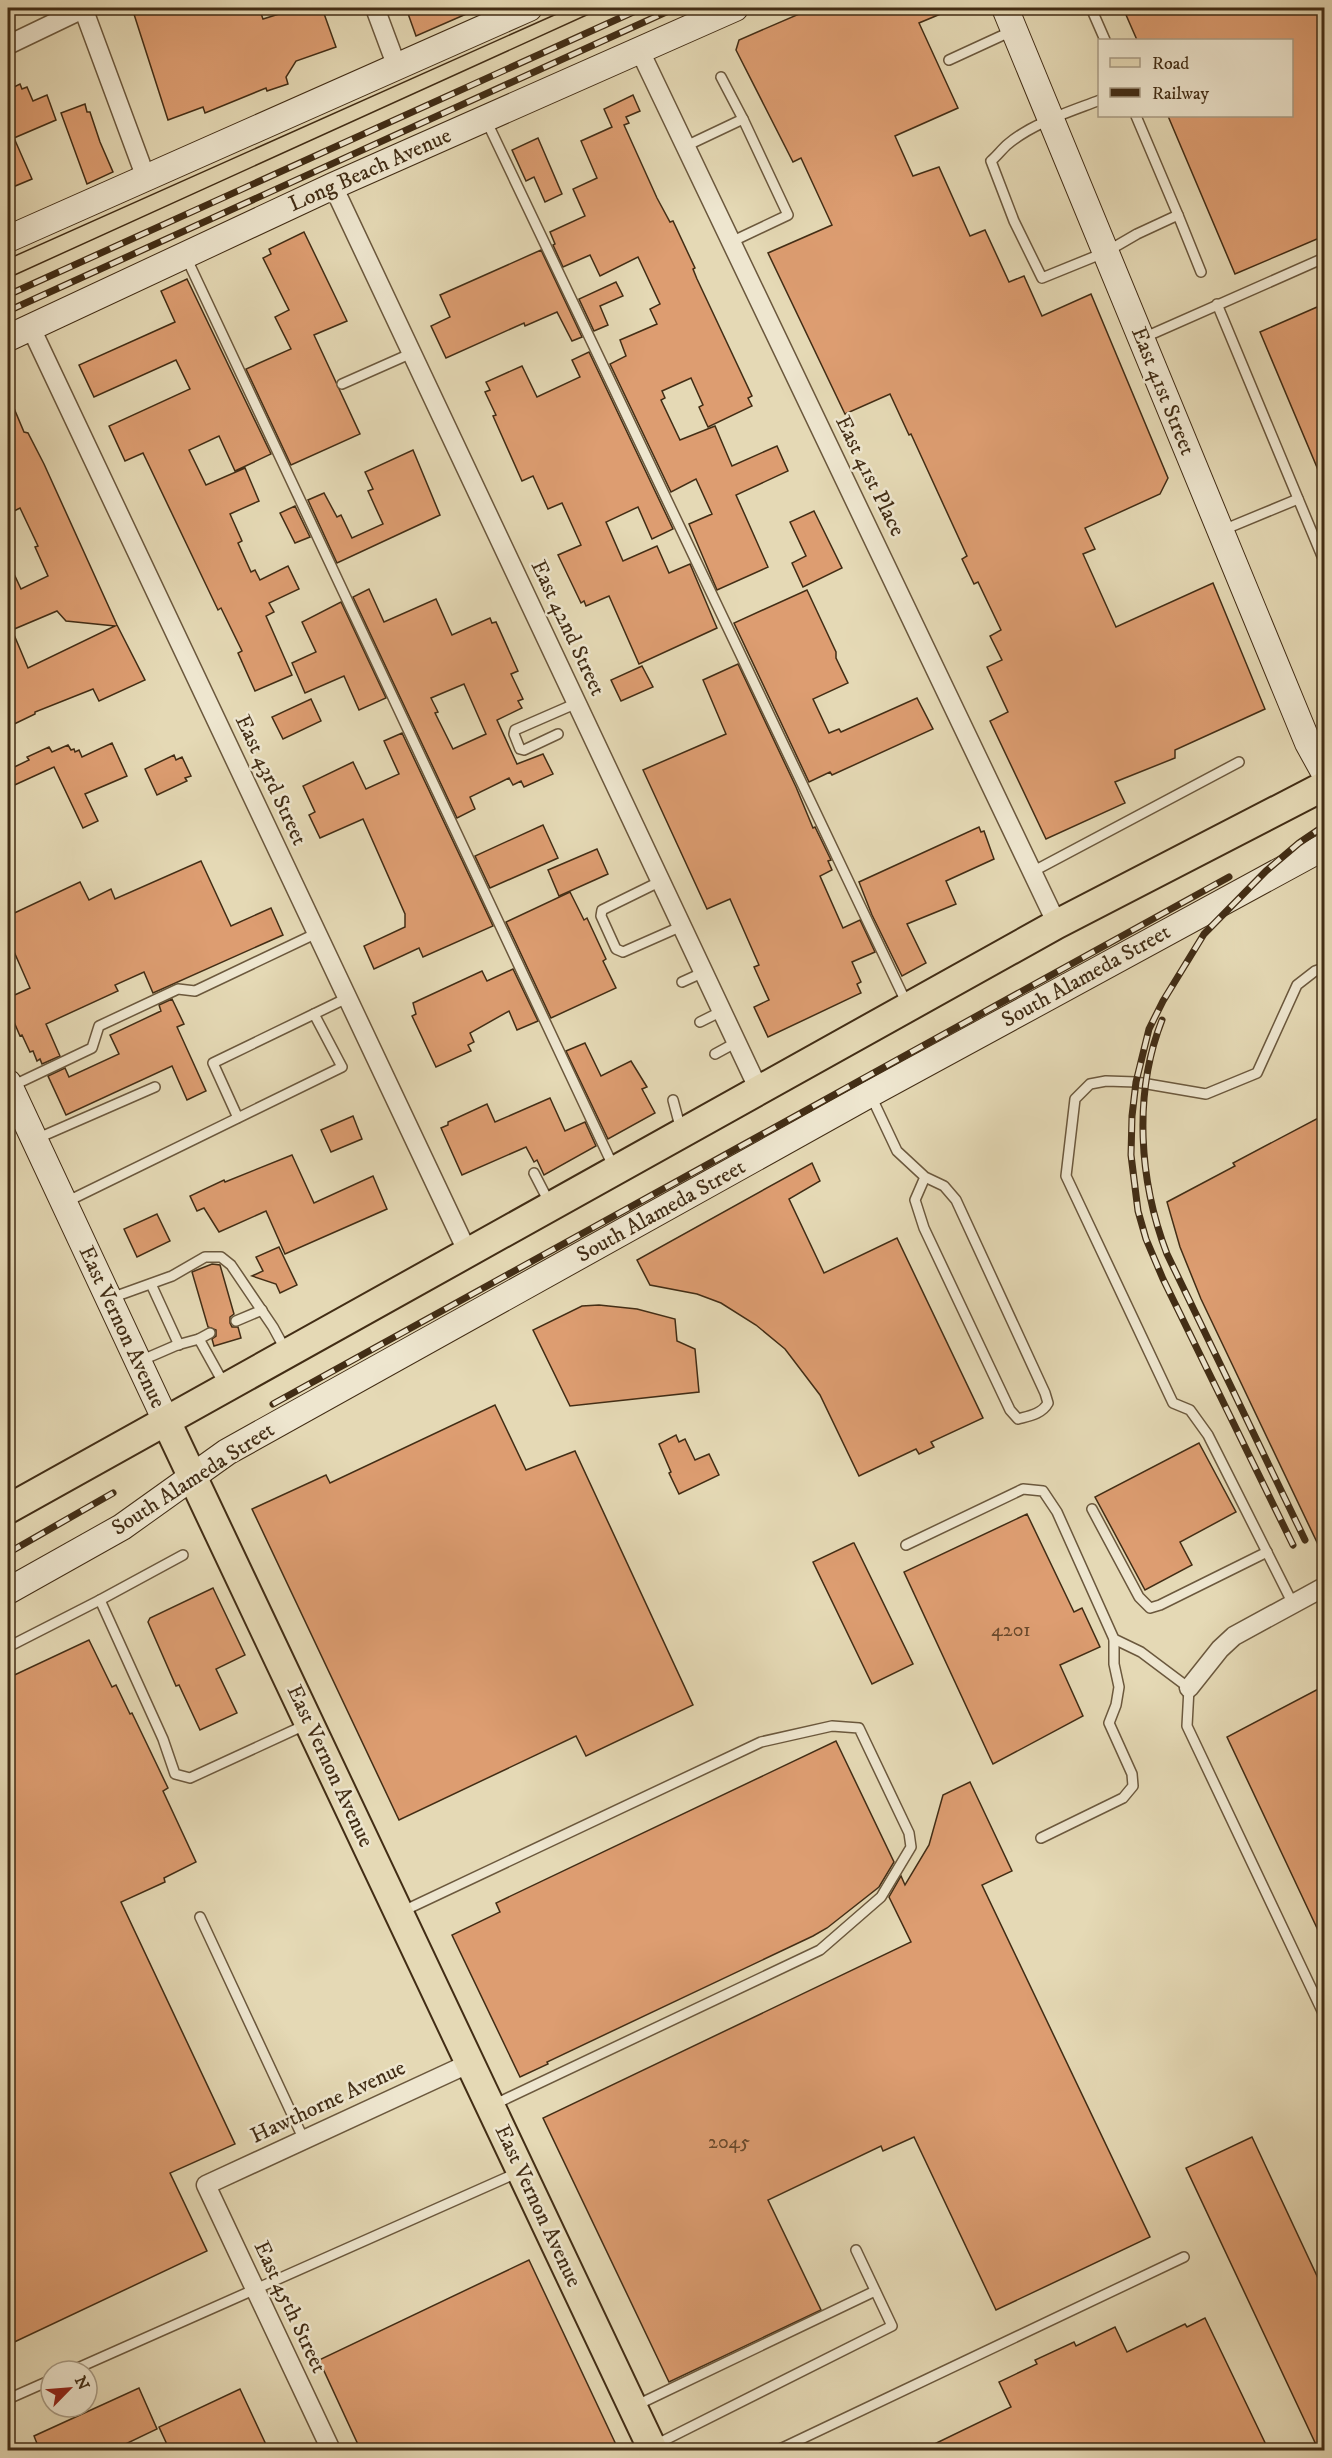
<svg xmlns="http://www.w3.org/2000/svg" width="1332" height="2458" viewBox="0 0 1332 2458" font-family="'IM FELL DW Pica',serif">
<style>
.building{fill:#dd9d71;stroke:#422d15;stroke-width:1.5;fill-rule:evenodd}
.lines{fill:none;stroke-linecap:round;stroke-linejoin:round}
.lane-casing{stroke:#6b583d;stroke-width:12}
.street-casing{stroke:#6b583d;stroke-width:21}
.secondary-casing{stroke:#422d15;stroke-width:28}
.primary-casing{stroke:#422d15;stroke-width:32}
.lane{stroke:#eee6cf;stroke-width:9}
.street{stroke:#eee6cf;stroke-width:18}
.secondary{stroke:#eee6cf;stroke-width:26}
.primary{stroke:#e5d9b5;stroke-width:28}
.tram{stroke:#422d15;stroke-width:1.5}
.rail-casing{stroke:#422d15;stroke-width:7}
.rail{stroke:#eee6cf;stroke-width:4.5;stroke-dasharray:14;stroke-linecap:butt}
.labels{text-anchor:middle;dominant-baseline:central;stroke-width:5;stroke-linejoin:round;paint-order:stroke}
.number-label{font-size:20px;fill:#69492c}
.street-label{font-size:22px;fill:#422d15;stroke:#eee6cf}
</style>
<rect width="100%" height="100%" fill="#e5d9b5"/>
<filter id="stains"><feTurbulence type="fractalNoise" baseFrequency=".00333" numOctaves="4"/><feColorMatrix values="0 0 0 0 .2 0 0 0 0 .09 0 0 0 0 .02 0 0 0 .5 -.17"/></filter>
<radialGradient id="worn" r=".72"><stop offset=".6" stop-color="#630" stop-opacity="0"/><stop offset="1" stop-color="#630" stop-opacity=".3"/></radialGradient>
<g class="building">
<polygon points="132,8 259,8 263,19 298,8 322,8 336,47 296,61 286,77 288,84 267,91 266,88 205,113 203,107 168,120"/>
<polygon points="406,8 480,8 416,36"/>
<polygon points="813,8 955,8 919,23 958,108 895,136 913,176 939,167 970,236 985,230 1009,282 1024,276 1042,316 1091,294 1168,478 1160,494 1085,528 1095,549 1083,554 1116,627 1213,583 1265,709 1175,750 1175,758 1115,782 1125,803 1046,839 990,721 1008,712 987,667 1002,660 990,636 1001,630 978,582 974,584 962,559 967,556 911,434 909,435 890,394 845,414 768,253 832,225 801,158 793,162 736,50 739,40"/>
<polygon points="1123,8 1324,8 1324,236 1235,274 1168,116 1292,116 1292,40 1137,40"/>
<polygon points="20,84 22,89 27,87 33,101 47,95 56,120 14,138 32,179 8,189 8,90"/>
<polygon points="633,95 640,111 626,117 629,123 624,125 657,198 670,222 673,221 695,268 693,269 697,279 752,396 748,398 752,406 708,427 699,407 703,405 691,378 662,391 665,398 661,400 680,440 715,426 732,466 777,446 788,471 736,495 768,567 717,590 689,524 712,514 696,479 671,492 610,364 626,356 620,340 657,324 650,309 660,304 638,257 600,276 590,255 563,267 553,245 555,244 550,232 585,216 573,189 597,178 581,141 612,127 604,109"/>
<polygon points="85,104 87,112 90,112 100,142 113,172 87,184 61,113"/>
<polygon points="538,138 562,194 545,202 534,177 526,181 512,150"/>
<polygon points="304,232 347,321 314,335 360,434 291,465 246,369 291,349 275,317 289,310 263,258 271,254 269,249"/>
<polygon points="541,250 582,337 572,341 557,312 525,326 524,323 446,358 431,326 450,317 440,295"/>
<polygon points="187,279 271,454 235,471 219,436 189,450 206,485 245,468 259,501 230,514 242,541 238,543 251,572 255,570 260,580 288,566 299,589 269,603 274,612 266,616 292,675 255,691 238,653 242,651 221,608 218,610 143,453 125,461 109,426 190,389 176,360 94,397 79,365 175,322 161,291"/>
<polygon points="616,282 623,296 600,306 608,325 594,331 579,299"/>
<polygon points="1324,304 1324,484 1260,332"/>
<polygon points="589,352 673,529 652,539 638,507 606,522 623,561 657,546 669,573 690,564 717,628 639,664 609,596 586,606 584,601 581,603 558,555 581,545 562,503 548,509 533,476 522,481 493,416 496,415 485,392 490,390 486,382 522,366 537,397 580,377 572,360"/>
<path d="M 8,394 L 24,432 L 28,433 L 44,464 L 117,625 L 145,680 L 99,701 L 93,689 L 35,712 L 35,714 L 8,727 L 8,561 L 21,589 L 48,576 L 35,547 L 38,546 L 20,508 L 8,514 ZM 57,611 L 66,621 L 115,626 L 28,668 L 12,630 Z"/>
<polygon points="413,450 440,515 337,563 308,500 324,493 337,517 341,515 352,538 383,524 368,491 373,489 365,472"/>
<polygon points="295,506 310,537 295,543 280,513"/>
<polygon points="814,511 842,568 803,587 792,563 806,556 790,522"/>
<path d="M 369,589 L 384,622 L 436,599 L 452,635 L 490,618 L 492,623 L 496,622 L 518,671 L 511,674 L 523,699 L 518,701 L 522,708 L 497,720 L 517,764 L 543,754 L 553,774 L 524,787 L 521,781 L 513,785 L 509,778 L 470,797 L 475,809 L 457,818 L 353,597 ZM 464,684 L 486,734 L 453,749 L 435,713 L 438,712 L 431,698 Z"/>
<polygon points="807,590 836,652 836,658 848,683 813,699 829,733 839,729 841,732 917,698 933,729 832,775 830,772 809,782 734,623"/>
<polygon points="341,602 386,698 359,710 344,676 305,693 292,663 316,652 302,622"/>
<polygon points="738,664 796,787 813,828 815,827 831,860 828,861 832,870 820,876 843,928 860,920 875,952 852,962 861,982 857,984 861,993 768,1037 754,1007 769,1000 754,967 759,965 730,899 707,909 643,770 726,734 703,680"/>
<polygon points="642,666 653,687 621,701 611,680"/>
<polygon points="311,699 321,721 283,739 272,717"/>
<polygon points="402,733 493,926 423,957 419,948 374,969 364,946 405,927 405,914 363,819 320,838 309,815 315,812 303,786 353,762 366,789 399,774 384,741"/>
<polygon points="112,743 127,776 85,794 98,821 83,828 54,767 8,788 8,770 29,760 27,757 49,747 52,752 68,745 71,750 74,749 75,752 79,750 82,757"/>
<polygon points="174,755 176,760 182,757 191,776 185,778 187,781 157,795 145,769"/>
<polygon points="543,825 558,858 490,888 475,856"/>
<polygon points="979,827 981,832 984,831 994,859 946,881 956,904 907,924 926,963 902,976 872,915 859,882"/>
<polygon points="597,849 608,874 559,896 548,870"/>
<polygon points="201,861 231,926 271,908 283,935 153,993 144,972 115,985 118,991 46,1024 60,1056 42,1064 40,1059 37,1061 33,1051 30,1052 22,1035 20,1036 8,1008 8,998 30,988 8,938 8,916 80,882 89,900 111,889 115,899"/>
<polygon points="570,892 584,920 587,918 606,959 603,961 616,988 551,1018 506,922"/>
<polygon points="513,969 538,1021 517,1030 509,1011 470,1033 474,1042 468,1045 471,1051 436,1067 412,1016 416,1014 413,1003 482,971 487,981"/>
<polygon points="172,999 184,1024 177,1027 206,1091 187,1100 172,1066 66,1115 48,1076 65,1068 69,1077 119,1054 110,1035 161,1011 159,1005"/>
<polygon points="585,1043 601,1076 631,1061 647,1087 642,1089 655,1113 608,1139 566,1051"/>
<polygon points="550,1098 565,1131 585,1122 596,1146 544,1175 537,1160 534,1162 526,1147 462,1175 441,1128 448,1125 448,1122 487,1104 495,1122"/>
<polygon points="1324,1115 1324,1557 1201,1299 1180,1247 1167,1202 1235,1166 1233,1163"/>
<polygon points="353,1116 362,1139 331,1152 321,1130"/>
<polygon points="292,1155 314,1203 373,1176 387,1209 285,1254 266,1211 219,1232 204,1208 197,1211 190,1196 224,1180 225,1182"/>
<polygon points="812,1163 820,1181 789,1199 824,1273 897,1238 983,1418 931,1442 934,1447 919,1454 916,1449 859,1476 820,1395 785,1349 756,1325 721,1303 697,1294 650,1285 637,1260"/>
<polygon points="157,1214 170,1241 137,1257 124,1229"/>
<polygon points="279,1247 297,1285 280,1293 276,1284 252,1276 263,1271 256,1257"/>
<polygon points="212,1264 220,1265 234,1314 230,1317 230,1323 232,1327 238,1327 241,1338 214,1346 212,1339 216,1336 216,1330 208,1327 192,1272"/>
<polygon points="599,1305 637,1309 675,1319 677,1341 695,1349 699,1392 570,1406 533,1330 582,1306"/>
<polygon points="495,1405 526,1470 575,1451 693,1705 586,1756 576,1736 399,1820 252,1509 326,1475 330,1483"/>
<polygon points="676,1435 679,1442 685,1439 695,1460 709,1454 719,1475 679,1494 669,1473 671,1472 659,1444"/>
<polygon points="1199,1443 1236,1512 1180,1542 1192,1565 1145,1590 1095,1497"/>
<polygon points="1027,1514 1074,1612 1082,1608 1100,1647 1060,1665 1083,1716 993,1764 904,1572"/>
<polygon points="853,1543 854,1543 913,1664 872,1684 813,1562"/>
<polygon points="213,1588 245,1655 216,1669 237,1713 200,1730 179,1685 176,1686 148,1622 150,1618"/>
<polygon points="89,1640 112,1687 116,1685 130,1714 132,1713 168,1788 163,1791 196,1862 164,1878 165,1882 121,1902 235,2144 170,2173 207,2251 8,2345 8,1678"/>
<polygon points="1324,1686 1324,1943 1227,1737"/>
<polygon points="836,1741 894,1862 879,1887 827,1928 813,1936 547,2062 548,2064 520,2077 452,1935 500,1912 496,1903"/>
<polygon points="970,1782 1012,1871 982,1885 1150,2237 996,2310 914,2137 883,2151 881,2146 768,2200 821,2310 669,2382 543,2118 911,1942 889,1897 901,1876 905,1885 929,1845 943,1795"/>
<polygon points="1252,2137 1324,2291 1324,2451 1319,2451 1186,2168"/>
<polygon points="529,2260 619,2451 361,2451 319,2360"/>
<polygon points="1205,2318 1269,2451 920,2451 1011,2407 999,2382 1037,2364 1035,2360 1074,2342 1076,2346 1115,2327 1127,2352 1185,2324 1187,2327"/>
<polygon points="139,2388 157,2429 111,2451 40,2451 34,2436"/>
<polygon points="240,2389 269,2451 170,2451 159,2427"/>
</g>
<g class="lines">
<g class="lane-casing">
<g id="lane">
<polyline points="1091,8 1105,40"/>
<polyline points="949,60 1012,31"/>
<polyline points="721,77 743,119"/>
<path d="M 1100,100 C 1069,112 1033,123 1008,144 C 1002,149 997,156 991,161 L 1014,221 L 1042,278 L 1106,252 L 1137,234 L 1178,215 L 1201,272"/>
<polyline points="1136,116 1178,215"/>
<polyline points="486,120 907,1004"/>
<polyline points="686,146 743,119 788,215 731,242"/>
<polyline points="186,257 614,1168"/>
<polyline points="1217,304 1324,561"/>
<polyline points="1143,338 1324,258"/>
<polyline points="342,384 412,353"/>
<polyline points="1223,530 1298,499"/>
<polyline points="558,734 524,750 520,749 514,734 515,730 577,703"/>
<polyline points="1032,872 1239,762"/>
<polyline points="661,881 602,910 601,916 616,949 623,952 682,926"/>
<polyline points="682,982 704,972"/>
<polyline points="314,1014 347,998"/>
<polyline points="700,1022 722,1011"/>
<polyline points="715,1054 737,1042"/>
<polyline points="12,1086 92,1048 99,1026 178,989 195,991 317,933"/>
<path d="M 871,1096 L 897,1151 L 925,1177 L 944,1186 L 956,1200 L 1045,1393 L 1048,1403 C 1042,1414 1029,1416 1018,1419 L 1010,1410 L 924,1228 L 915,1200 L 925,1177"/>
<polyline points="673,1100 681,1130"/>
<polyline points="36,1139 155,1087"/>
<polyline points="534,1173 550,1204"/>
<polyline points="66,1202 342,1067 314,1014 213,1063 238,1118"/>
<polyline points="151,1284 179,1345"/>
<polyline points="111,1298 172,1276 205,1257 221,1257 231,1265 273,1327 285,1349"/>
<polyline points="236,1321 262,1310"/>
<polyline points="199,1339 210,1333"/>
<polyline points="140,1361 177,1345 199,1339 224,1384"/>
<polyline points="1092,1509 1139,1597 1150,1608 1160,1605 1267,1552"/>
<polyline points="906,1545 1023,1489 1043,1491 1057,1512 1114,1639 1141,1652 1189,1688 1187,1726 1324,2015"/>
<polyline points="100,1600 183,1555"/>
<polyline points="1293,1604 1208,1435 1190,1410 1173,1403 1066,1176 1075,1099 1090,1084 1106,1081 1136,1082 1206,1094 1257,1073 1297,985 1315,971 1324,968"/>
<polyline points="8,1647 100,1600 163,1739 175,1774 190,1778 305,1725"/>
<polyline points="1041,1838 1123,1798 1133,1786 1132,1774 1109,1723 1116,1705 1119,1687 1114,1664 1114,1639"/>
<polyline points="401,1912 761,1742 832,1726 859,1728 909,1833 911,1847 881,1897 820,1950 493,2105"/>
<polyline points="200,1917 304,2140"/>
<polyline points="71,2371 519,2172"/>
<polyline points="8,2399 51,2380"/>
<polyline points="637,2405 875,2291"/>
<polyline points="653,2446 892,2326 856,2250"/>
<polyline points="778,2450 1184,2257"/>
</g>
</g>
<g class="street-casing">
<g id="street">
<polyline points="83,8 146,178"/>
<polyline points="375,8 397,67"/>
<polyline points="8,45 83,9"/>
<polyline points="639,49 1057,924"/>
<polyline points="333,186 759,1090"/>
<polyline points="31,328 468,1253"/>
<polyline points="1189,1688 1220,1649 1234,1636 1324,1587"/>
<polyline points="331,2450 206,2185 470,2063"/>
</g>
</g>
<g class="secondary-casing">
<g id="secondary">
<polyline points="1005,8 1308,743 1324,772"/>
<polyline points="8,239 529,8"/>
<polyline points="8,338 333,186 735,8"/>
<polyline points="8,1083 166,1421"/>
<polyline points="8,1591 122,1527 227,1452 870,1094 1324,847"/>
</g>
</g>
<g class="primary-casing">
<g id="primary">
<polyline points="166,1421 653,2450"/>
<polyline points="8,1509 1057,924 1324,786"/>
</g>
</g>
<use href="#lane" class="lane"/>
<use href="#street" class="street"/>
<use href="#secondary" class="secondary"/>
<use href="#primary" class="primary"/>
<g class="tram">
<polyline points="8,259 570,8"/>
<polyline points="8,278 602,8"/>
</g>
<g class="rail-casing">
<g id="rail">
<polyline points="8,295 642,8"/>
<polyline points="8,311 675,8"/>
<path d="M 1162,1020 C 1133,1094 1139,1181 1167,1254 L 1305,1540"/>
<polyline points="273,1404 1229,877"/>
<polyline points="1293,1545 1163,1279 1146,1239 1138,1211 1131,1155 1132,1116 1136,1082 1149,1029 1163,1001 1204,934 1266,871 1299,843 1324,826"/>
<polyline points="8,1553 113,1493"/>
</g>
</g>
<use href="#rail" class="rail"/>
</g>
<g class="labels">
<g class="number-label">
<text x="1011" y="1630">4201</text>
<text x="729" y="2142">2045</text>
</g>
<g class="street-label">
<text transform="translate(370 170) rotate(-24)">Long Beach Avenue</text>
<text transform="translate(1163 391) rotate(68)">East 41st Street</text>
<text transform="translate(870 476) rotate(64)">East 41st Place</text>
<text transform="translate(568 628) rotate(65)">East 42nd Street</text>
<text transform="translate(271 780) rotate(65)">East 43rd Street</text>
<text transform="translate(1086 976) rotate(-29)">South Alameda Street</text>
<text transform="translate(661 1211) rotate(-29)">South Alameda Street</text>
<text transform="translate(122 1327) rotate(65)">East Vernon Avenue</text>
<text transform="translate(193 1479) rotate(-33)">South Alameda Street</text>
<text transform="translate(330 1766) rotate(65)">East Vernon Avenue</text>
<text transform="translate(328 2102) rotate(-25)">Hawthorne Avenue</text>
<text transform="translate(538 2206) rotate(65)">East Vernon Avenue</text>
<text transform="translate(290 2307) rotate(65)">East 45th Street</text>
</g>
</g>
<rect width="1332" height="2458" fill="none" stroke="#e5d9b5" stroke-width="30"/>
<rect x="9" y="9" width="1314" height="2440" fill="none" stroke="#422d15" stroke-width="3"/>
<rect x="15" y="15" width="1302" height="2428" fill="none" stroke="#422d15" stroke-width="1.5"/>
<rect x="1098" y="39" width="195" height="78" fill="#eee6cf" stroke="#a99c85" stroke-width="1.5"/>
<rect x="1110" y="58" width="30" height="9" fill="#e5d9b5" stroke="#a99c85" stroke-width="1.5"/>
<text x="1152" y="69" font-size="18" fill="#422d15">Road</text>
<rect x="1110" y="88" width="30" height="9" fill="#422d15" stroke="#a99c85" stroke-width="1.5"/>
<text x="1152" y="99" font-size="18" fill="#422d15">Railway</text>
<g transform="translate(69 2389) rotate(65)"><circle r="28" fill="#eee6cf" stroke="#a99c85" stroke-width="1.5"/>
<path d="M0-4.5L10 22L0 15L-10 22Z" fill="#8f2418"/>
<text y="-9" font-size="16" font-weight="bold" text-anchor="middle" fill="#422d15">N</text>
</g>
<rect width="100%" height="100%" filter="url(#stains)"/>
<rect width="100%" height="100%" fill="url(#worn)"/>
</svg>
